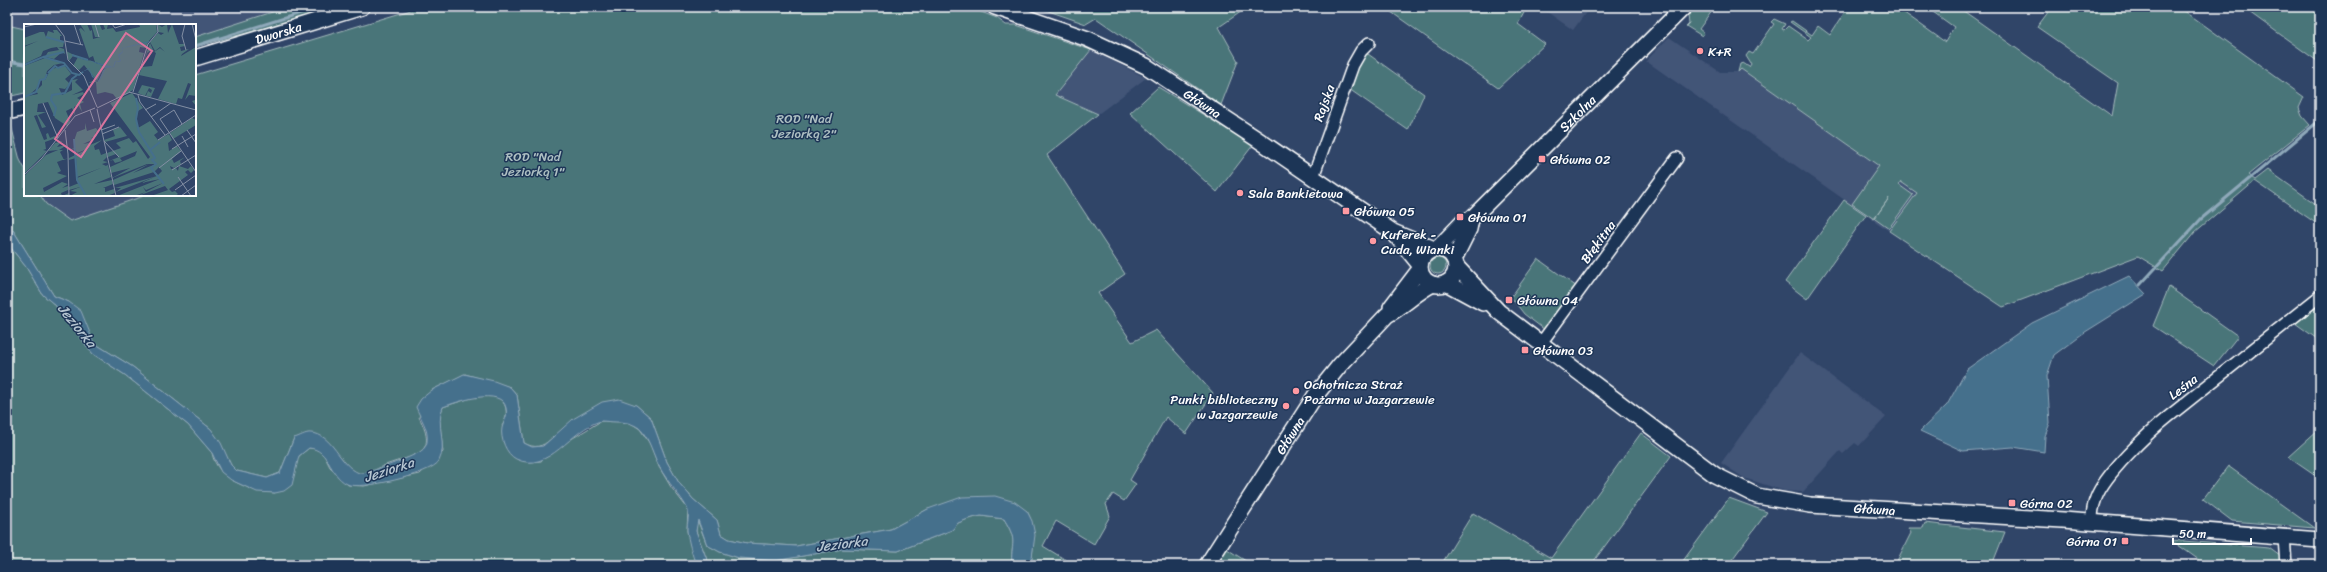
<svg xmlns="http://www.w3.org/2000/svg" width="2327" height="572" viewBox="0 0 2327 572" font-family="Sriracha,sans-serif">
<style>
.built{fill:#425477}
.green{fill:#4a7479;stroke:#a4babc}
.water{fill:#456f8c;stroke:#8fa9ba}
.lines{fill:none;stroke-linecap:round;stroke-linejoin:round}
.stream{stroke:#8fa9ba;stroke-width:3}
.street-casing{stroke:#fff;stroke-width:14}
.secondary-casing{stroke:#fff;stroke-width:18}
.street{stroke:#1d3557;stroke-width:11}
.secondary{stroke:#1d3557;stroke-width:15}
.poi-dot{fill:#ff9aa2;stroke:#1d3557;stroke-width:1.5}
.labels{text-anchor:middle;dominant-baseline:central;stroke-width:3;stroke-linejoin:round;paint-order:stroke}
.street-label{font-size:13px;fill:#fff;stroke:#1d3557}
.poi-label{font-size:13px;fill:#fff;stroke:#1d3557;text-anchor:start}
.park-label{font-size:13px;fill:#aec0c3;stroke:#1d3557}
.water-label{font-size:14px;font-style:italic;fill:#b5c5d1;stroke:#1d3557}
.inset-river{fill:none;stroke:#456f8c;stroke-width:2}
.inset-road{fill:none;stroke:#838fa4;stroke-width:1}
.view{fill:#da749d;fill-opacity:0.15;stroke:#da749d;stroke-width:2}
.inset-edge{fill:none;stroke:#fff;stroke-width:2}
</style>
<rect width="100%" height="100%" fill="#304568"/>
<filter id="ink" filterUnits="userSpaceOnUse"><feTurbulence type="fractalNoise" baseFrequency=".025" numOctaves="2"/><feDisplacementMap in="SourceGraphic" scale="8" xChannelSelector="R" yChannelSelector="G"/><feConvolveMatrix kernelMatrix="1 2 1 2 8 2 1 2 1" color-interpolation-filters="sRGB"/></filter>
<g filter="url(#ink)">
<g class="built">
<polygon points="7,7 288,7 195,37 195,25 25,25 25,29 7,25"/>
<polygon points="1540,7 1590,7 1573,30"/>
<polygon points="1669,37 1720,72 1738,72 1741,68 1917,193 1889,231 1646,61"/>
<polygon points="1091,50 1146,78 1098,114 1055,95"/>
<polygon points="40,195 147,195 70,221 46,204"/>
<polygon points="1800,353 1886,417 1859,446 1855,443 1843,454 1840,451 1803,492 1785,491 1744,478 1721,463"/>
</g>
<g class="green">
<polygon points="288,7 342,7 195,47 195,37"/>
<path d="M 421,7 L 968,7 L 997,18 L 1006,25 L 1016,25 L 1091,50 L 1055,95 L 1098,114 L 1047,155 L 1125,274 L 1098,293 L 1132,342 L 1156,330 L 1213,393 L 1186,434 L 1166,417 L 1130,480 L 1136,484 L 1124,501 L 1113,494 L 1106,504 L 1110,516 L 1094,544 L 1056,521 L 1043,546 L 1074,565 L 1031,565 C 1033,546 1037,529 1027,511 L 928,509 L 891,529 L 796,546 L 747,543 L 729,539 L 721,534 L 717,520 L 693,499 L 679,483 L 667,462 L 651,418 L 636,405 L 551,439 C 542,447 535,449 524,443 L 517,395 L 510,387 L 465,374 L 432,390 L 419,417 C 440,457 413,454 383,466 C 376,469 368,475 360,474 C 348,471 344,458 335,452 C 324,445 306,442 294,438 L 280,473 L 267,478 L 237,471 L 231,465 L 211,429 L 133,367 L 94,343 L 69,302 L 54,296 L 13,230 L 7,224 L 7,125 L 11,125 L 20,160 L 25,169 L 25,195 L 40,195 L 46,204 L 70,221 L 147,195 L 195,195 L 195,75 Z"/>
<polygon points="1037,7 1248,7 1219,27 1238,61 1221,105 1096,18 1086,24"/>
<polygon points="1384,7 1527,7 1518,24 1545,44 1498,88"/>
<polygon points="1697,7 1724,7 1721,11 1715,7 1699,29 1704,33 1702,36 1686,26 1689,23 1688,16"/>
<polygon points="1848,7 1896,7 1945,42 1954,27 1926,7 1958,7 2112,116 2118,83 2037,27 2052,7 2179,7 2304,97 2299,108 2302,116 2310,125 2248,175 2255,180 2268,170 2320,207 2320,226 2255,181 2195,232 2163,271 2138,256 2003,307 1889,231 1917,193 1901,182 1899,185 1913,195 1889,228 1875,218 1889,198 1874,219 1852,204 1879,166 1741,69 1738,72 1740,64 1743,63 1749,67 1751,64 1746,56 1749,52 1753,54 1774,24 1771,22 1774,19 1785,24 1782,29 1784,30 1788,26 1808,40 1811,37 1790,22 1792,21 1812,35 1818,26 1830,35"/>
<polygon points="2242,7 2320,7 2320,63"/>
<polygon points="7,25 25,29 25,93 7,97"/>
<polygon points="1368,54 1424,94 1408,130 1349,89 1361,56"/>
<polygon points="1158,87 1253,145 1217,192 1130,113"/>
<polygon points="1844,200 1866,215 1807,299 1785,282"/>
<path d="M 7,243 L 26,267 L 43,295 L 55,305 L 93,354 L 125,375 L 188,425 L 212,453 C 217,480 251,491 275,493 L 299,456 L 309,448 L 318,449 L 324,455 L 330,467 L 348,485 L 364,486 L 420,474 L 443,452 L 439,417 L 443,407 C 452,404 481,394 490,395 C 507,398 510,413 502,426 L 530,462 L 541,461 L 563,444 L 601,421 L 629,422 L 640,429 L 650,444 L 659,467 L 671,487 L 688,509 L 687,531 L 696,565 L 7,565 Z"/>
<circle cx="1438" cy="266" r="8"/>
<polygon points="1538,259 1577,287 1545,330 1524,314 1511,297"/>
<polygon points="2169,287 2238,336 2214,366 2153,326"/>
<polygon points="2318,306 2320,308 2320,341 2295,323"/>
<polygon points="2319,429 2320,430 2320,479 2288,457"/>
<polygon points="1641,433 1671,456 1591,565 1441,565 1473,513 1551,558"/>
<polygon points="2228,466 2314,528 2232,521 2203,499"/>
<polygon points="1729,498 1767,512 1728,565 1680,565"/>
<path d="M 981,516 L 1004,519 C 1019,543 1010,542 1012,565 L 709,565 L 696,531 L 697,519 L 707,545 L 720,552 L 739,558 L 775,561 L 842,549 L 898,551 L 952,530 L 958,523 L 968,519 Z"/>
<polygon points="1925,523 2005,532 1992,565 1895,565 1911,533 1908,528 1923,528"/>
<polygon points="2171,540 2269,548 2284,559 2282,565 2206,565"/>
<polygon points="1227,549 1252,565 1217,565"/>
</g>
<g class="water">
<path d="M 7,224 L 13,230 L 54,296 L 69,302 L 81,311 L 94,343 L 133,367 L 211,429 L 221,443 L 231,465 L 237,471 L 267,478 L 280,473 L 294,438 C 299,437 306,432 311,433 C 333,434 339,465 359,473 C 365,475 415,456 421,451 C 424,449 427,445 427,441 C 429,429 420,418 416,407 L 421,399 L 432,390 L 464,374 L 494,381 L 510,387 L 517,395 L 524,443 L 532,447 L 543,446 L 573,419 L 602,402 L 619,399 L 636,405 L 651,418 L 667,462 L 679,483 L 693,499 L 717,520 L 721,534 L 729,539 L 747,543 L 796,546 L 891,529 L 928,509 L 962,497 L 995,496 L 1015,502 L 1027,511 L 1032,521 L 1035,535 L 1031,565 L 1012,565 C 1010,542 1019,543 1004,519 L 981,516 L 968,519 L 958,523 L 952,530 L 898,551 L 842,549 L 775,561 L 739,558 L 720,552 L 707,545 L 698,520 L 696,531 L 709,565 L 696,565 C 692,554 688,541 687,530 C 687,523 690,514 687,508 C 683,499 666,480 660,468 C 653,456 650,438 639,428 C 632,423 625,422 616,422 C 611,422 605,421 601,421 C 571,428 549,475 516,459 C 506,454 500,438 502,428 C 504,420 508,417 506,408 C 502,386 456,402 443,407 C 435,425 448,444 439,461 C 432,474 359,491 347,484 C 328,474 330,450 309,448 L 299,456 L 292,485 L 284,491 L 275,493 L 257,492 L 231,480 L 221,472 L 212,453 L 188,425 L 125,375 L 93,354 L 55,305 L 43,295 L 26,267 L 7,243 Z"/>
<polygon points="2129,276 2146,294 2082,334 2054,355 2047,376 2050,423 2045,436 2044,452 2013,447 1963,451 1920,431 1947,405 1967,369 2032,323"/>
</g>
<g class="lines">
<g class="stream">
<polyline points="195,46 320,7"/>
<polyline points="7,61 25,64"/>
<polyline points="2140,285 2201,219 2320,120"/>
</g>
<g class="street-casing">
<g id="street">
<polyline points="1313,177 1353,65 1361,51 1369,43"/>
<polyline points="1541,343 1677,158"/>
<path d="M 2092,522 C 2092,514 2093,505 2096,498 C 2104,475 2148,433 2168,417 L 2320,296"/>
<polyline points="2284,537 2286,565"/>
</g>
</g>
<g class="secondary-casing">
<g id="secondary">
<path id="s1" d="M 995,7 L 1088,39 L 1146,66 L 1257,139 L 1393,232 L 1434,249"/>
<path id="s2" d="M 195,58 L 362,7"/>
<polyline points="7,112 25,108"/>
<polyline points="1394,233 1420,265"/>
<path id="s3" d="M 1437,249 L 1463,222 L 1471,219 L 1684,7"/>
<circle cx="1438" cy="267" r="18"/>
<polyline points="1454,259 1469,229 1471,219"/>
<path id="s4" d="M 1456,266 L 1499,312 L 1715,475 L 1757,496 L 1810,505 L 2063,520 L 2320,540"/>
<polyline points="1446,283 1483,303"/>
<polyline points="1391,307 1420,269"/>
<path id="s5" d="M 1207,565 L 1315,396 L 1340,365 L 1387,315 C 1404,306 1416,292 1433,284"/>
</g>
</g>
<use href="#street" class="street"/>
<use href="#secondary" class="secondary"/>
</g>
</g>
<g class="poi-dot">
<circle cx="1700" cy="51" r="4"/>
<rect x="1538" y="155" width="8" height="8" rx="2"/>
<circle cx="1240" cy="193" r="4"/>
<rect x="1342" y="207" width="8" height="8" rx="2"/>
<rect x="1456" y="213" width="8" height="8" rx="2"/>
<circle cx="1373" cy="241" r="4"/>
<rect x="1505" y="296" width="8" height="8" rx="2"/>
<rect x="1521" y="346" width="8" height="8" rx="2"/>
<circle cx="1296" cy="391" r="4"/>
<circle cx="1286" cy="406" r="4"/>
<rect x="2008" y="499" width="8" height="8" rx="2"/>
<rect x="2121" y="537" width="8" height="8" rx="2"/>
</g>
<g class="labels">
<g class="street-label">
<text stroke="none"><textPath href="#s2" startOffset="87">Dworska</textPath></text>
<text stroke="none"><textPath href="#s1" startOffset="230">Główna</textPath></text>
<text transform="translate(1324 103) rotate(-70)">Rajska</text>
<text stroke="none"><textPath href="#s3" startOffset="196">Szkolna</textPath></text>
<text transform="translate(1598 242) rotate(-54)">Błękitna</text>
<text transform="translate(2183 387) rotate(-37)">Leśna</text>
<text stroke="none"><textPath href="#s5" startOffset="154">Główna</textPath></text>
<text stroke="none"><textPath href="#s4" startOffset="499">Główna</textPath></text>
</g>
<g class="poi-label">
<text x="1708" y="51">K+R</text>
<text x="1550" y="159">Główna 02</text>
<text x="1248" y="193">Sala Bankietowa</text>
<text x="1354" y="211">Główna 05</text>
<text x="1468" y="217">Główna 01</text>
<text x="1381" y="234">Kuferek -<tspan x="1381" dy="15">Cuda, Wianki</tspan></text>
<text x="1517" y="300">Główna 04</text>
<text x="1533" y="350">Główna 03</text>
<text x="1304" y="384">Ochotnicza Straż<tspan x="1304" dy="15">Pożarna w Jazgarzewie</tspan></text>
<text x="1278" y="399" text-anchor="end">Punkt biblioteczny<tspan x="1278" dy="15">w Jazgarzewie</tspan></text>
<text x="2020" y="503">Górna 02</text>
<text x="2117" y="541" text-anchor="end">Górna 01</text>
</g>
<g class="park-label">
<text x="804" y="118">ROD "Nad<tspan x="804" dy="15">Jeziorką 2"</tspan></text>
<text x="533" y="156">ROD "Nad<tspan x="533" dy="15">Jeziorką 1"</tspan></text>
</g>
<g class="water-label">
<text transform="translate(77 326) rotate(51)">Jeziorka</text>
<text transform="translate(389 470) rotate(-18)">Jeziorka</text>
<text transform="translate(842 544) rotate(-7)">Jeziorka</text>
</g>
</g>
<g transform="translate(24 24)">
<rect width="172" height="172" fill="#304568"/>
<path d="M 56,0 L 63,0 L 66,7 L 68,6 L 69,15 L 76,13 L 71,13 L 67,0 L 76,1 L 78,6 L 81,5 L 79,0 L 84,0 L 83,5 L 89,4 L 92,8 L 116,3 L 115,0 L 132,0 L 133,8 L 124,18 L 122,24 L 116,23 L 115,28 L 120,29 L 109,66 L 93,75 L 89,70 L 81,68 L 73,70 L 72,58 L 64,59 L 71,56 L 73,58 L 76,55 L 79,46 L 84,43 L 79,45 L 73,57 L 60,41 L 55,46 L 49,42 L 54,33 L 49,32 L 45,37 L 42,27 L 58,35 L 68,37 L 74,40 L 77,40 L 78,42 L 82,42 L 71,38 L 69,32 L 65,34 L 55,5 L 57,4 L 61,8 ZM 133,0 L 138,3 L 143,0 L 144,9 L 148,0 L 155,20 L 160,20 L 161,22 L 156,23 L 157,27 L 165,25 L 158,30 L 157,32 L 172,23 L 172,82 L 168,77 L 171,76 L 172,72 L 165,71 L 161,76 L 167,60 L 164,59 L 158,75 L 154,74 L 152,80 L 134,75 L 143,57 L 115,51 L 118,43 L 128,42 L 132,29 L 127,26 L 123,29 L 118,42 L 126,19 L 130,28 L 136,24 L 141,28 L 136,23 L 131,27 L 126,18 L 134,9 L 137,11 L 140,9 L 134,8 ZM 29,6 L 33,6 L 38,12 L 36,12 L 36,17 L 40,18 L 39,23 L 34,23 L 40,25 L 41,30 L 38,28 L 30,35 L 21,33 L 24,28 L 35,26 L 33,23 L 27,24 L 19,27 L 17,32 L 0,40 L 0,23 L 14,17 L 0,22 L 0,14 L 16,8 L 20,8 L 22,13 L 24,7 L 30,9 ZM 21,34 L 39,39 L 30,41 L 23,47 L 21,55 L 16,55 L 13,64 L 4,72 L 14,70 L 12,67 L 18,61 L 18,56 L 21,56 L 27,45 L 41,42 L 47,50 L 41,55 L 46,60 L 41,65 L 35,64 L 38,71 L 48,66 L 48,56 L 54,55 L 51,58 L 59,66 L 48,71 L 59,68 L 60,70 L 53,74 L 60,78 L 56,80 L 58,88 L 54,81 L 50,83 L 51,91 L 48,84 L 42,87 L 46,97 L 43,102 L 31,94 L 24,78 L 14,80 L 13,88 L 22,88 L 14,91 L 22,103 L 18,104 L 13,91 L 10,92 L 20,116 L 23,115 L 22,110 L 24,109 L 26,114 L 31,112 L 32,114 L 21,118 L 22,125 L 19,126 L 23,127 L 0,150 L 0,42 ZM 118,61 L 131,64 L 127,73 L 122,72 L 124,67 L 127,69 L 128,66 L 125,64 L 121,72 L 114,69 ZM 108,69 L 119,84 L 114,87 L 112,96 L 114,104 L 126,97 L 134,108 L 130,111 L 134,116 L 145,110 L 148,116 L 144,119 L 145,127 L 153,122 L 157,127 L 148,135 L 150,139 L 161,133 L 156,137 L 157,140 L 150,144 L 146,142 L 147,145 L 152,144 L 154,147 L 155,142 L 164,145 L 167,142 L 170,146 L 167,149 L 164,146 L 161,148 L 164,151 L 145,165 L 148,168 L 151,167 L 154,170 L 151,172 L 127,172 L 144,166 L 141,162 L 114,172 L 139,159 L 122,166 L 119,163 L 122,168 L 110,172 L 93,172 L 136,155 L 117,159 L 133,152 L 92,168 L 97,164 L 91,164 L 133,152 L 138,147 L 135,143 L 130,148 L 90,161 L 89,156 L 125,140 L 109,149 L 132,140 L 123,140 L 88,154 L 106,144 L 87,149 L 86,143 L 111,132 L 113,127 L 96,134 L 98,137 L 91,139 L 89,136 L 85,137 L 95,133 L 92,130 L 84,133 L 83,129 L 97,124 L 92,119 L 105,114 L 109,119 L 112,117 L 124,135 L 126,133 L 86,79 ZM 168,94 L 172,96 L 172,101 L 149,115 L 146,109 ZM 61,99 L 63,107 L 72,104 L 74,107 L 71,109 L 73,112 L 67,114 L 70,115 L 59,120 L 65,119 L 66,121 L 78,116 L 70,122 L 71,126 L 75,125 L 77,131 L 82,129 L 83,133 L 79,137 L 84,138 L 78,140 L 82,142 L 53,153 L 52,134 L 45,136 L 45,134 L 66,124 L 53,129 L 51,125 L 44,126 L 51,124 L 50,117 L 53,108 L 61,105 ZM 96,103 L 103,112 L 81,118 L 80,116 L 91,112 L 89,106 ZM 38,117 L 33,123 L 43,121 L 35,126 L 39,126 L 36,128 L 40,136 L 44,134 L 33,138 L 37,147 L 33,149 L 43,152 L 19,164 L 20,168 L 38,158 L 44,160 L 38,164 L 44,162 L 44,166 L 37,169 L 38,172 L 45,169 L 45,172 L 0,172 L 0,152 L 22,131 L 34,126 L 24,127 L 31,119 ZM 84,141 L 87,153 L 70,160 L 88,156 L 89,160 L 79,164 L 81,164 L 81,168 L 90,165 L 91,169 L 83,172 L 46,172 L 53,168 L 46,167 L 56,163 L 45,166 L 45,163 L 55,159 L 53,154 Z" fill="#4a7479"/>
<path d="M 125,17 L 125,18 L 119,20 L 99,24 L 99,28 L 95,32 L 97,37 L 95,38 L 92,37 L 90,43 L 82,44 L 75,58 L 68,53 L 65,45 L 58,48 L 65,44 L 70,54 L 74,57 L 82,42 L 79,42 L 64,36 L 89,43 L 91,37 L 96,37 L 94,31 L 99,27 L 98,24 Z" fill="#456f8c"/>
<path class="inset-river" d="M 22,13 L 40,18M 48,31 L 64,36M 19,33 L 40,28M 0,41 L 19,33 L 40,39 L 48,49 L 55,51 L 59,48M 24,49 L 31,42 L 34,44 L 42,41M 0,73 L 12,68 L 16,56 L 21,55 L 23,50M 112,74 L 114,84 L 112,95 L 115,108 L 131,134 L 128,136 L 132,140 L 127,144 L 140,160M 30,92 L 32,84 L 27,76 L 28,71 L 41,69 L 48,55 L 53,51M 50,115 L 53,156 L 62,172M 126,126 L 136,118"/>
<path class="inset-road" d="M 31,0 L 40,12 L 44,36 L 60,52 L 73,83M 50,0 L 57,21M 71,0 L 75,13M 88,0 L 91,4 L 103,0M 161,0 L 158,12 L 162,26M 168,0 L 172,16M 0,3 L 13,0M 41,17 L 59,21M 105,68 L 172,86M 109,68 L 124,20 L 134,8 L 133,0M 114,71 L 116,78 L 141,111M 19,79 L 34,114M 73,84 L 106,68M 73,85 L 92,172M 66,86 L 70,98M 121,86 L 132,80M 127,93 L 147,79M 158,100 L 150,86 L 136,95 L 172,148M 41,106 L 44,130 L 45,172M 77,106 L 91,101M 163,106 L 172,119M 78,110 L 95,103M 158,112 L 164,123M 134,116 L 172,91M 80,117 L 95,133M 148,125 L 172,110M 135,144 L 157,127M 148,146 L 172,131M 0,151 L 18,134 L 51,92 L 71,84M 154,153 L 167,172M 151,166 L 172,151M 157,172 L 172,161"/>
<path class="view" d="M 102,9 L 128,27 L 57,133 L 31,115 Z"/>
<rect width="172" height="172" class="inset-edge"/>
</g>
<rect width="2327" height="572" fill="none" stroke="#1d3557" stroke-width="24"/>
<rect x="12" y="12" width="2303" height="548" fill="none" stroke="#fff" stroke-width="1.5" filter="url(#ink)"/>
<path d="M2173 538v6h78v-6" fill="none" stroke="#ffffff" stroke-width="2"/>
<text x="2179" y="538" font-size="12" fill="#ffffff" stroke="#1d3557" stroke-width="3" paint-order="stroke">50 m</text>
</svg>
